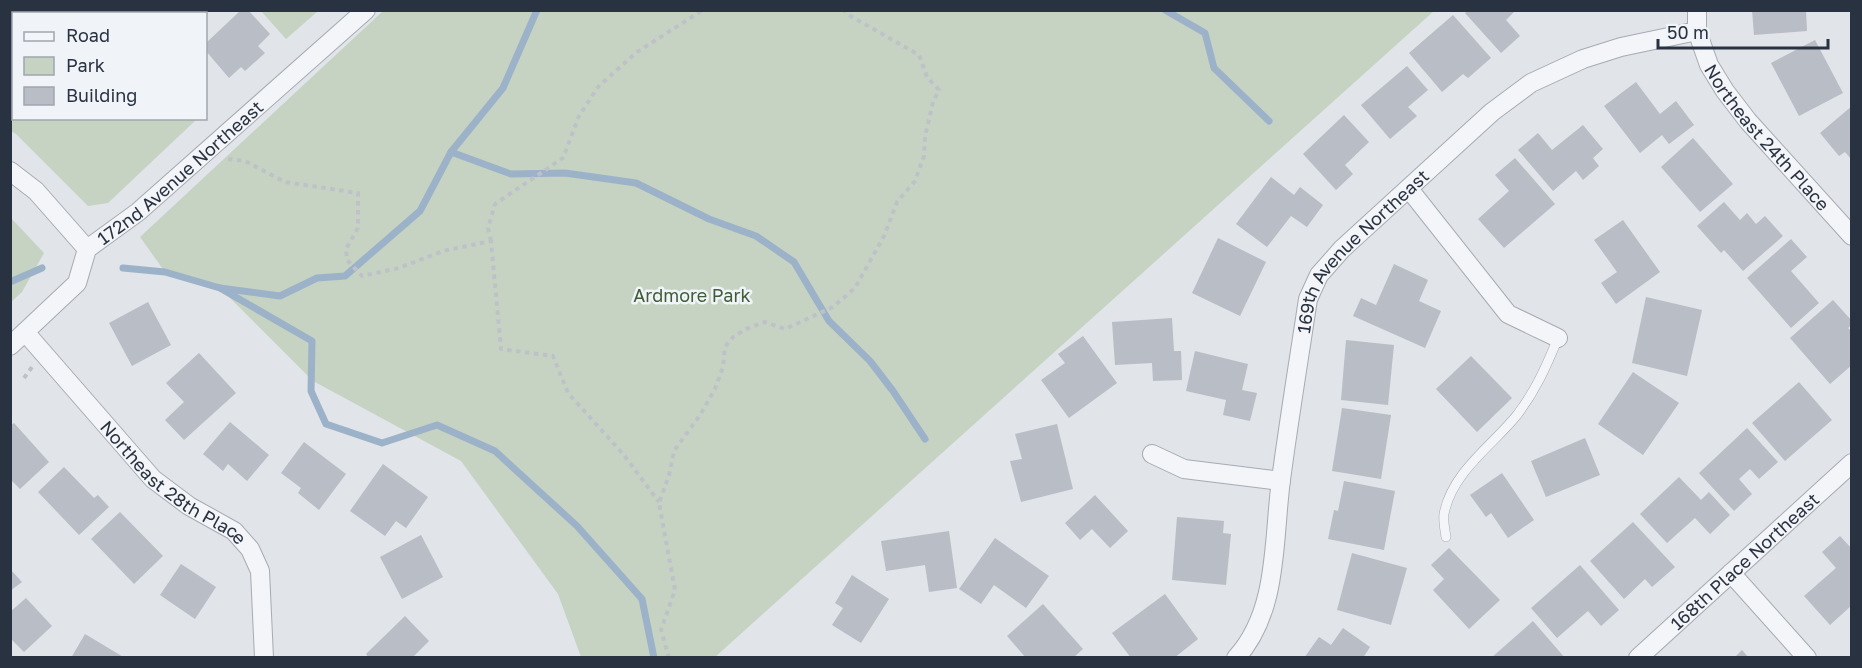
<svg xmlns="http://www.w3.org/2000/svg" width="1862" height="668" viewBox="0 0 1862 668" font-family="'Golos Text',sans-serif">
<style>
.green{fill:#c6d3c2}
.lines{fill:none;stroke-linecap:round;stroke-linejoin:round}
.stream{stroke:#9cb2c9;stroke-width:7}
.building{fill:#b8bdc6}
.lane-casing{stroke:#a6abb3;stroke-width:10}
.street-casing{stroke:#a6abb3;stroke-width:20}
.path{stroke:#bec2c8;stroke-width:4;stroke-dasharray:4.5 4.5;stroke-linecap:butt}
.lane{stroke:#f3f5f8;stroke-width:9}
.street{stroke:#f3f5f8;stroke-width:18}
.labels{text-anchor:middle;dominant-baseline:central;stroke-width:5;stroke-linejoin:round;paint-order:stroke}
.street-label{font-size:18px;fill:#293241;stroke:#f0f3f7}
.park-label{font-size:18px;fill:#3e5d36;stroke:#f0f3f7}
</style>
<rect width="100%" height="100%" fill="#e1e4e9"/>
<g class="green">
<polygon points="10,11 210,11 206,14 14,14 14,118 197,119 108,203 88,206 16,134 11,131"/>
<polygon points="261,11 318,11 286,39"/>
<polygon points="383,11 383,10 1434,11 714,658 581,657 558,594 461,461 313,381 220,288 165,272 140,237"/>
<polygon points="11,218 44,253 22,292 11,302"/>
</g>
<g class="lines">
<g class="stream">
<polyline points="1165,10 1205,33 1214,68 1269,121"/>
<polyline points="451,152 511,174 565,173 636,183 709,219 756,236 794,262 829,321 870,361 893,391 925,439"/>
<polyline points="123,268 165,272 220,288 280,296 317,278 345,276 420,211 451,152 503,88 537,10"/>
<polyline points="10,282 42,268"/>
<polyline points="220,288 312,341 311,391 326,424 382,443 437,425 495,451 577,526 642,599 654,658"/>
</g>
</g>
<g class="building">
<polygon points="241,10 248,10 270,34 258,46 265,53 245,71 241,67 229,78 206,51 206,43"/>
<polygon points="1468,10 1516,10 1506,20 1520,36 1501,53 1465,13"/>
<polygon points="1752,10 1806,10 1807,31 1754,35"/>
<polygon points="1453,15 1491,58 1468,78 1463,74 1442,92 1409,53"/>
<polygon points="1815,40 1843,93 1799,116 1771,63"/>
<polygon points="1407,66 1428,90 1408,107 1417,116 1390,139 1361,105"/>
<polygon points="1636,82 1660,114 1676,101 1694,125 1669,144 1662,135 1640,153 1604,106"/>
<polygon points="1852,106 1852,160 1845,152 1839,156 1820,133"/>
<polygon points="1344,115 1369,142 1345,165 1353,174 1336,190 1303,154"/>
<polygon points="1583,125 1603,149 1593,158 1599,166 1583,180 1576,171 1553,191 1518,150 1538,133 1552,150"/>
<polygon points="1693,138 1733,184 1700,212 1661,167"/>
<polygon points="1515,158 1555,204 1504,248 1478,219 1509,191 1495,175"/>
<polygon points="1271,177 1294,195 1300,187 1323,205 1307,227 1291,216 1267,247 1236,224"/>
<polygon points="1724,202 1740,220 1747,213 1756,224 1765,216 1783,236 1743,271 1724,250 1721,253 1697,226"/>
<polygon points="1623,220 1660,272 1616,304 1601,283 1617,272 1594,240"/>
<polygon points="1218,238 1266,262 1240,316 1192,293"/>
<polygon points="1791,239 1807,257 1791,271 1819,303 1791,328 1747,278"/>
<polygon points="1394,264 1428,280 1419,301 1441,311 1425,348 1353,316 1361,298 1376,305"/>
<polygon points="1646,297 1702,310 1687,376 1632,363"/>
<polygon points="1833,300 1852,321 1852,325 1848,328 1852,332 1852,365 1830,384 1790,338"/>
<polygon points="148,302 171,345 132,366 109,323"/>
<polygon points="1172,318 1174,351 1181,351 1182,380 1153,381 1152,363 1115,365 1112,322"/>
<polygon points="1083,336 1117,383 1069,418 1041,380 1065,363 1058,354"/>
<polygon points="1346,340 1394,345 1388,405 1341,400"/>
<polygon points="1195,351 1248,364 1242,390 1257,393 1250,421 1223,415 1226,400 1186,391"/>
<polygon points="199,353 236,393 184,440 165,420 184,402 166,383"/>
<polygon points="1471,356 1512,398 1477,432 1436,389"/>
<polygon points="1633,372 1679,403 1643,455 1598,424"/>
<polygon points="1799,382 1832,420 1785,461 1752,423"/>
<polygon points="1342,408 1391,415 1381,479 1332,471"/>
<polygon points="230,422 269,455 247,481 228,464 223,471 203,454"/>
<polygon points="14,423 49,462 20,489 10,479 10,426"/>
<polygon points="1057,424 1073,489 1021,502 1010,461 1022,459 1015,434"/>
<polygon points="1747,428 1778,462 1759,479 1750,469 1739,479 1752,494 1734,511 1699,473"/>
<polygon points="1585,438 1600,475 1546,497 1531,461"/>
<polygon points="304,442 346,474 319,510 298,493 301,488 281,473"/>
<polygon points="383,464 428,497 406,528 396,521 385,536 350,511"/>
<polygon points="64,467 94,498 98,495 109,507 79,535 38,492"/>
<polygon points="1502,473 1534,520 1508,538 1491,513 1486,517 1470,495"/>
<polygon points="1679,477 1701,500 1709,492 1730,515 1710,534 1695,518 1667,543 1640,514"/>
<polygon points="1344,481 1395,491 1384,550 1328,539 1334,510 1338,511"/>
<polygon points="1095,495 1128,531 1110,548 1092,529 1080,540 1065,523"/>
<polygon points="120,512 163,556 134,584 91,539"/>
<polygon points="1177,517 1224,521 1223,533 1231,534 1226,585 1172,580"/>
<polygon points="1633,522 1675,567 1652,587 1645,579 1624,599 1590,561"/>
<polygon points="949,531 957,588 929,592 925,565 886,571 881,541"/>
<polygon points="421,535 443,577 402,599 380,557"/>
<polygon points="1840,536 1852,549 1852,605 1830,625 1804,596 1836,568 1822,552"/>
<polygon points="995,538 1049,576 1026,608 994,585 981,604 959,589"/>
<polygon points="1449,548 1500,600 1469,629 1433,590 1444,579 1431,565"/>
<polygon points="1352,553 1407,568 1391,625 1337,610"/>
<polygon points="181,564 216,587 195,619 160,595"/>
<polygon points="1580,565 1619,610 1601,626 1588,611 1557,638 1531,608"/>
<polygon points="10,569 22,582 10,591"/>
<polygon points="852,575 889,599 861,643 832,625 843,608 835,603"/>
<polygon points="1165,594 1198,639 1174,658 1131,658 1112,633"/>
<polygon points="26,598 52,626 24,652 10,638 10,612"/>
<polygon points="1043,604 1083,649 1073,658 1026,658 1007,636"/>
<polygon points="405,616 429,641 412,658 369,658 366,654"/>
<polygon points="1533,621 1565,658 1491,658"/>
<polygon points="1343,628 1370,647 1363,658 1304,658 1319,637 1331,645"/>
<polygon points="85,634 125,658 71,658"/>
<polygon points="1742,650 1749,658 1734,658"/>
</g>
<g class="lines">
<g class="lane-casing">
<path id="lane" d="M 1446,537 C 1445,530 1443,521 1444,514 C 1452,472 1492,446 1517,415 C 1536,390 1546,367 1558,338"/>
</g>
<g class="street-casing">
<g id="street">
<path id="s1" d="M 1697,31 L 1709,65 L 1725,91 L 1748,121 L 1852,236"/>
<polyline points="10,171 36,191 87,249"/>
<polyline points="1409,189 1508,314 1558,338"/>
<path id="s2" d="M 25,332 L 153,479 L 189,506 L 234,531 L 250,549 L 260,571 L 264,658"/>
<path id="s3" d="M 10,346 L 77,283 L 87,249 L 138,212 L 366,10"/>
<polyline points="1152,454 1184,469 1281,481"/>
<polyline points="1731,573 1807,658"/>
<path id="s4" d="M 1236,658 C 1279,611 1273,539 1281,480 C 1289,419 1299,359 1308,299 L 1319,275 L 1342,249 L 1492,112 L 1531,83 L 1583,59 L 1621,47 L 1697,31 L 1697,10"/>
<path id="s5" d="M 1638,658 L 1852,463"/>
</g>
</g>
<g class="path">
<polyline points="228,159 245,161 285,182 358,193 358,228 346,249 347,260 362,276 399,268 443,251 491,241 501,349 553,356 568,393 623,454 659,502"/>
<polyline points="491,241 488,228 495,204 563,158 579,116 598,87 637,52 703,10"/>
<polyline points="24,378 32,367"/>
<polyline points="669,658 661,630 675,590 659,503 669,475 674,451 700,415 715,389 723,367 725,347 733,337 746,329 765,322 785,329 833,307 855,288 884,236 897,202 915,181 924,156 925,137 933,102 939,90 927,77 919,55 847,14 844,10"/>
</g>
<use href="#lane" class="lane"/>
<use href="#street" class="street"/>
</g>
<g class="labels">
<g class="street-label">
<text stroke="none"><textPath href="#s1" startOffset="129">Northeast 24th Place</textPath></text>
<text stroke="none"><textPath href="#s3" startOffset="248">172nd Avenue Northeast</textPath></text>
<text stroke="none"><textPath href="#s4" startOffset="440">169th Avenue Northeast</textPath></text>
<text stroke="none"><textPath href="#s2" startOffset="213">Northeast 28th Place</textPath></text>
<text stroke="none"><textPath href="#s5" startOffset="144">168th Place Northeast</textPath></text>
</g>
<g class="park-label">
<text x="692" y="295">Ardmore Park</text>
</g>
</g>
<rect width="1862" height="668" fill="none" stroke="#293241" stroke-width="24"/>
<rect x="12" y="12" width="195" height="108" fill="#f0f3f7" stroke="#a0a6ae" stroke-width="1.5"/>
<rect x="24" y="32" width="30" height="9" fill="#f3f5f8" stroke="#a0a6ae" stroke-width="1.5"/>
<text x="66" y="42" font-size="18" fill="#293241">Road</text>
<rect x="24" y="57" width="30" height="18" fill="#c6d3c2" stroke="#a0a6ae" stroke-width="1.5"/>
<text x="66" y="72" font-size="18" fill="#293241">Park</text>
<rect x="24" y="87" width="30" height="18" fill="#b8bdc6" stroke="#a0a6ae" stroke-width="1.5"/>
<text x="66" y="102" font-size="18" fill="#293241">Building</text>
<path d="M1658 39v9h170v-9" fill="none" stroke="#293241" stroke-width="3"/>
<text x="1667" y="39" font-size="18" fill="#293241" stroke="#f0f3f7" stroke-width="4.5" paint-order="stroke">50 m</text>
</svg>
